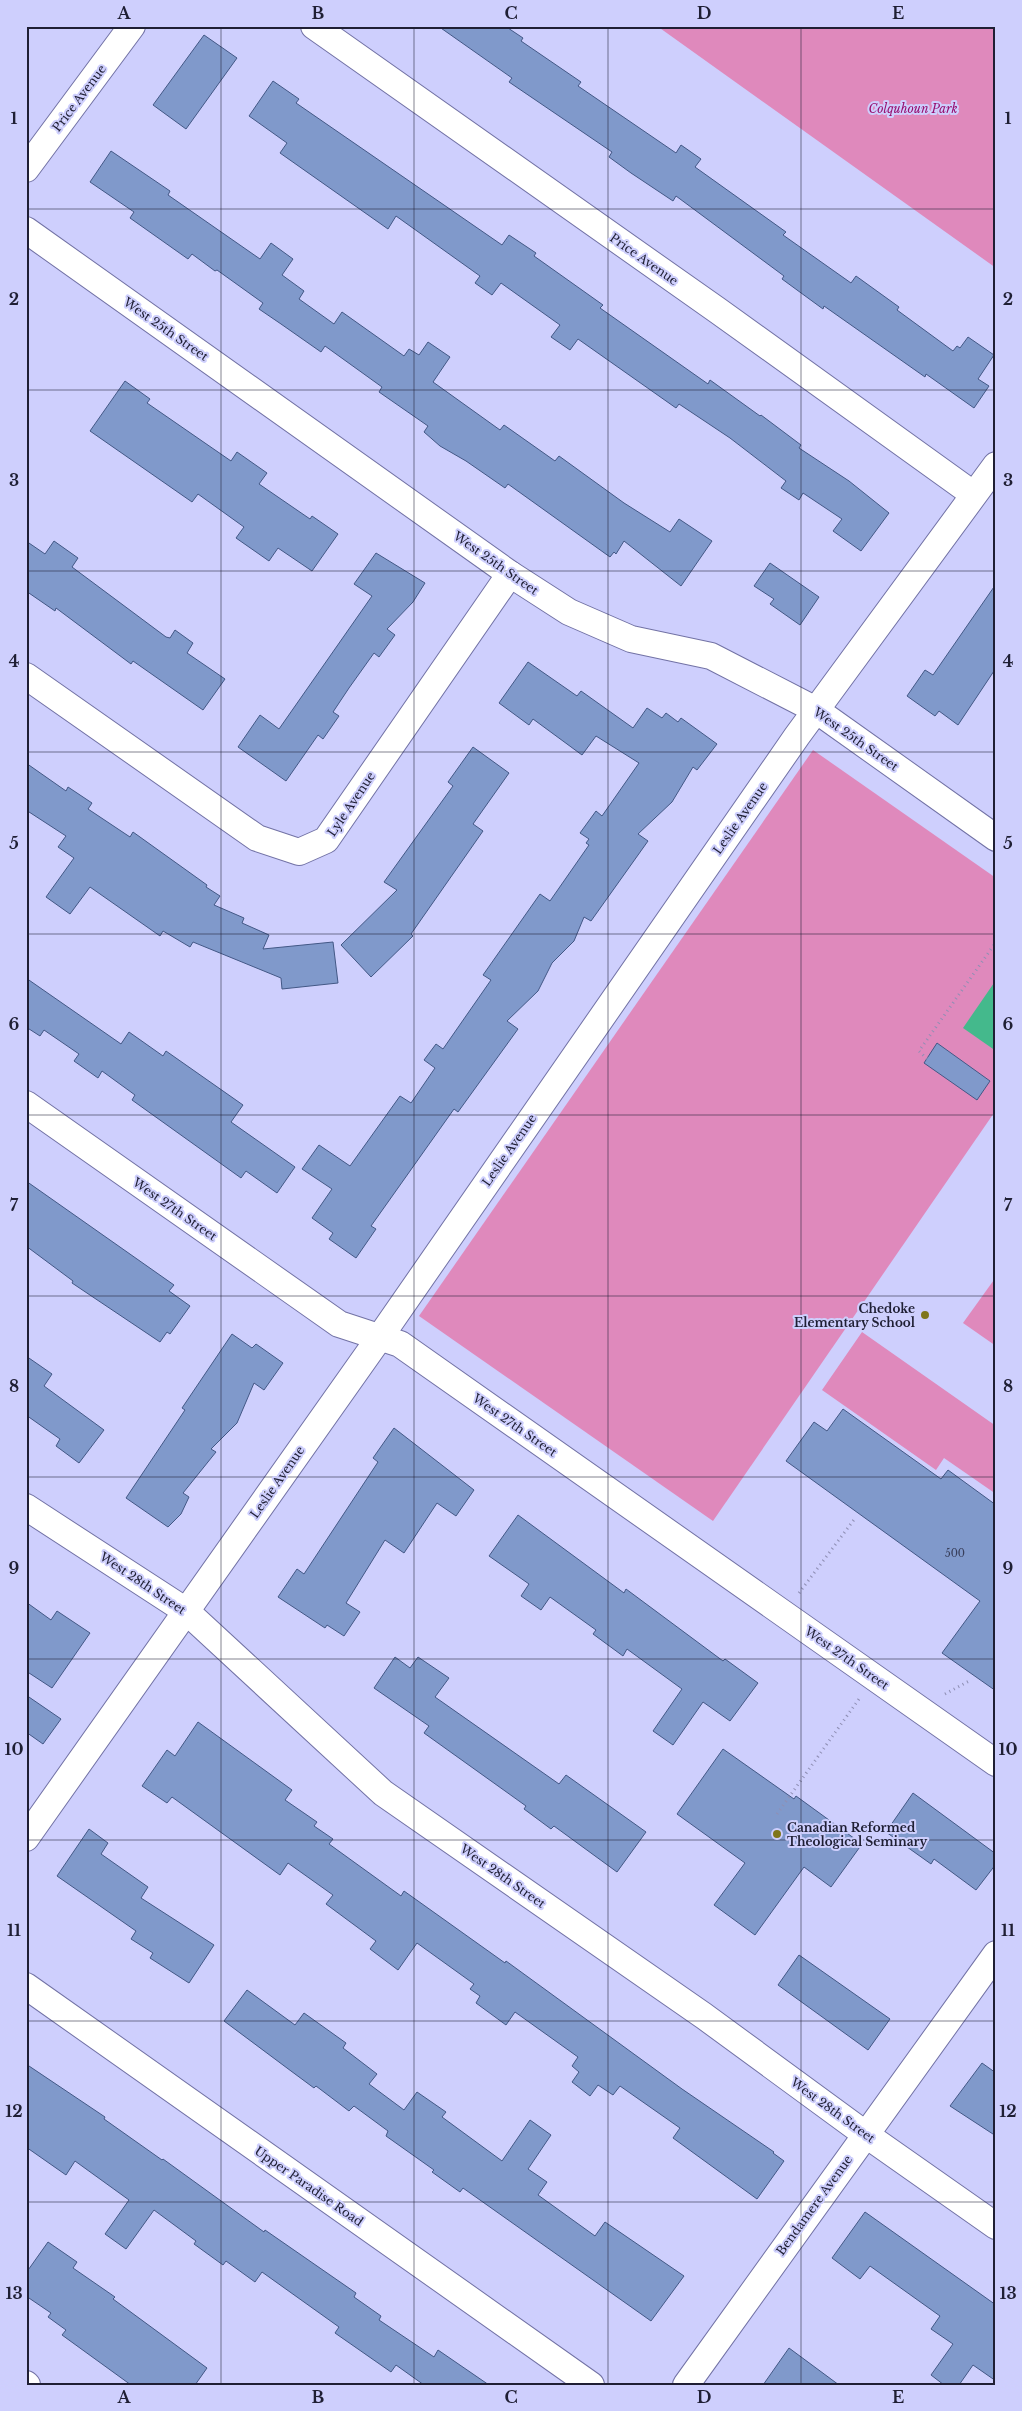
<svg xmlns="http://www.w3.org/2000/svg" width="1022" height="2411" viewBox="0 0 1022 2411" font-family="'Libre Baskerville',serif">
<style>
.green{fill:#df89bc}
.water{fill:#44b98c}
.building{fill:#8099cb;stroke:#435886}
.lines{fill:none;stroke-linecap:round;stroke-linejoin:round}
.minor-casing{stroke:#7272a5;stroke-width:28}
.path{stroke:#8f8fb4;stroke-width:3;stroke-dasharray:1 4;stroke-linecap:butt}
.minor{stroke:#fff;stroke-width:26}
.grid{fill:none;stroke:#1f1f34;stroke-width:1;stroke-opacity:0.55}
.poi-dot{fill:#7f761b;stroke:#cecffd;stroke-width:2}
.labels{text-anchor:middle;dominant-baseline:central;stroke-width:4;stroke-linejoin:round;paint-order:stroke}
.number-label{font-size:10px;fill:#373e5a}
.street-label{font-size:12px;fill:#1f1f34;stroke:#cecffd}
.park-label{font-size:12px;font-style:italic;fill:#970f70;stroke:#cecffd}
.poi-label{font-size:12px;font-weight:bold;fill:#1f1f34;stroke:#cecffd;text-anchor:end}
.neatline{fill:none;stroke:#1f1f34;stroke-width:2}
.grid-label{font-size:16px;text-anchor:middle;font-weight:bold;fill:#1f1f34}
</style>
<rect width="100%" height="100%" fill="#cecffd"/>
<g class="green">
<polygon points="657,26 996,26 996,268"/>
<polygon points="813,750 996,878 996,1110 713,1521 419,1316"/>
<polygon points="996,1277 996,1346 963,1323"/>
<polygon points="862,1332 996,1426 996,1494 944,1458 936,1470 822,1390"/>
</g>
<polygon class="water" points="996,980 996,1051 963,1028"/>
<g class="building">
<polygon points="438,26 505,26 523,38 521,41 581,82 578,86 676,153 681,145 701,159 695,167 786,232 783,235 851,283 856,276 899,307 897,310 953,351 957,346 960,348 968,337 994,355 978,379 989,386 974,408 926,374 925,377 824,306 823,309 782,279 784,276 676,196 673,201 631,173 609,157 612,152 509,82 512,78"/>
<polygon points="204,35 237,58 186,129 153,105"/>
<polygon points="273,81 299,99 296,103 502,245 509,235 536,253 534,256 603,305 600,308 708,384 710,380 760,416 761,415 801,445 799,448 849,481 889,513 861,551 833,531 842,519 803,493 799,500 781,488 786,481 730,438 679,404 676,408 578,339 570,350 551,337 560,325 501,283 492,295 475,283 480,276 396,216 388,229 280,153 287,143 249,116"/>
<polygon points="111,151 170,191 168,195 260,259 271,243 293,259 282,275 304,291 299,299 334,324 342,312 404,356 409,349 419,355 428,342 450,357 433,382 500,430 504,425 555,461 559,456 624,503 670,532 679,519 712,541 681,586 624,541 616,554 614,552 610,557 508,484 505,488 466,461 440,446 424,432 428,426 379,392 382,387 325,346 321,352 281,324 259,309 263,303 217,270 215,271 192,254 188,259 130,218 134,212 90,182"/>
<polygon points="125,381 150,399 147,403 231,461 237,452 267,473 259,484 310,519 312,516 338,534 312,571 278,548 269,561 236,538 244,527 198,494 192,502 90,431"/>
<polygon points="26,541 45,554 54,541 78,558 72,567 166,637 170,638 175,630 193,643 187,653 225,679 203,710 133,661 131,664 56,608 55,611 26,591"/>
<polygon points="376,553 425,583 413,602 387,629 395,635 379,657 374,653 349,688 333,712 339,716 323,739 318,735 286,781 238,747 260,715 279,729 372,596 354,584"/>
<polygon points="770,563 819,597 800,625 770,604 774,599 754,586"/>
<polygon points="996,584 996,668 958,725 939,711 935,716 907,696 925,670 933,675"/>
<polygon points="528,662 577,696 581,691 633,728 647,708 662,718 666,713 678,722 681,718 717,744 697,770 693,767 672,802 638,834 648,841 591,921 584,917 574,941 552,963 538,991 507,1021 518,1029 458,1112 454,1109 371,1226 376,1229 356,1258 329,1239 333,1233 312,1218 332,1189 302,1169 319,1145 350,1166 400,1096 411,1103 435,1068 424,1060 436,1044 443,1049 491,980 483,975 540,894 550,901 589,845 586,843 589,839 580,833 596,811 602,816 639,763 596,736 582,755 533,719 529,725 499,703"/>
<polygon points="473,747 509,773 473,824 483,831 411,934 413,936 371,977 341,945 397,890 384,882 453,786 448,782"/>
<polygon points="26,763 66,791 68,787 92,803 88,809 130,837 133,832 207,885 206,887 220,896 214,905 244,918 242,923 269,935 263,949 333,942 338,983 282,989 281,978 193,942 190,947 163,931 160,936 90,887 70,914 46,897 74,858 58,847 66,836 26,810"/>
<polygon points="26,978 121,1044 129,1032 163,1056 166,1051 243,1105 231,1122 295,1167 277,1193 246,1171 241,1178 132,1100 135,1095 102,1071 98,1078 74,1061 79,1054 44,1030 40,1036 26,1027"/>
<polygon points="937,1043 990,1081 977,1100 924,1063"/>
<polygon points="26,1181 174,1285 169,1291 190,1306 170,1334 167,1332 160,1342 72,1283 73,1281 26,1246"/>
<polygon points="232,1334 252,1348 256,1344 283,1363 264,1390 254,1383 237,1423 211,1449 216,1452 183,1493 189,1497 181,1514 168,1527 126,1498 185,1410 182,1408"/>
<polygon points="26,1356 52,1374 44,1386 104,1430 79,1463 56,1446 60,1439 26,1415"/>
<polygon points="843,1409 941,1479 948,1470 996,1505 996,1691 942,1653 980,1601 786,1461 814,1422 827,1431"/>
<polygon points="394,1428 474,1490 456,1516 437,1503 404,1553 385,1540 346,1603 360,1612 344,1636 327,1625 325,1628 278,1597 297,1569 304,1574 378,1462 373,1458"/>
<polygon points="518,1515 624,1593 626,1589 723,1661 725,1659 758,1683 730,1721 703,1702 673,1745 653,1731 682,1689 627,1649 623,1656 593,1634 596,1630 550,1597 541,1610 521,1596 529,1584 489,1556"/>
<polygon points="26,1602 51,1620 57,1611 90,1633 52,1688 26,1671"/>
<polygon points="395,1657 410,1668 418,1657 449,1678 435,1697 559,1784 566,1775 646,1832 617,1872 554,1826 551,1829 524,1809 526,1806 424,1733 429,1726 374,1688"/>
<polygon points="26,1695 61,1719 43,1744 26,1732"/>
<polygon points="198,1722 292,1790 285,1800 317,1822 314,1826 333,1839 329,1844 401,1896 404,1891 505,1963 506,1961 682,2089 774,2152 773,2153 784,2161 757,2199 673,2138 680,2128 620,2086 613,2095 598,2085 590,2096 572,2082 579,2072 572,2066 578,2057 515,2012 506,2025 476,2003 480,1996 470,1989 474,1984 417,1943 398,1970 370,1949 376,1941 326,1904 333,1895 288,1863 280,1875 172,1797 167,1803 142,1786 167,1750 175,1756"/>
<polygon points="723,1749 794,1799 796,1796 862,1844 831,1887 804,1867 755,1935 714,1905 745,1863 677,1814"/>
<polygon points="913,1793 996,1854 996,1864 976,1890 934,1859 931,1864 886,1832"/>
<polygon points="89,1829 108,1843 101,1854 148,1887 141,1898 214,1945 189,1983 150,1958 153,1953 131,1939 136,1931 57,1876"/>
<polygon points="799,1955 890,2019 868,2050 778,1985"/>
<polygon points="247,1990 295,2025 304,2013 346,2043 343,2048 377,2074 369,2084 404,2110 417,2092 446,2112 442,2117 502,2161 530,2120 551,2135 528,2169 547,2182 538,2195 595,2236 605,2222 684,2276 651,2321 463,2188 460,2192 432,2172 434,2170 386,2136 388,2131 354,2106 349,2111 316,2086 314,2088 291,2071 224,2021"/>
<polygon points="982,2063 996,2073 996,2136 950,2106"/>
<polygon points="26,2064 105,2117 104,2119 162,2160 163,2159 264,2232 265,2230 356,2293 354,2297 381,2316 379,2320 434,2357 438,2350 489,2385 424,2385 396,2365 391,2372 335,2333 339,2327 262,2272 255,2282 226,2261 223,2265 194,2244 196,2241 154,2210 126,2249 105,2234 129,2200 75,2161 66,2175 26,2147"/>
<polygon points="865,2212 996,2305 996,2381 973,2365 959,2385 944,2385 931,2375 953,2344 931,2329 940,2316 870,2266 860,2279 832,2258"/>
<polygon points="48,2242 77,2262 73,2268 115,2297 113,2299 207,2368 195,2385 131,2385 62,2335 66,2330 48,2317 51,2313 26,2296 26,2273"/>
<polygon points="789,2348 839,2385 763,2385"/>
</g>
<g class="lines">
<g class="minor-casing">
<g id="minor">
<polyline points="314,26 717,310 973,494"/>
<polyline points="26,169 132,26"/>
<polyline points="26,230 510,574 569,612 631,639 711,656 816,710 996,838"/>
<polyline points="26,676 257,838 299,852 326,840 510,574"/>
<polyline points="26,1104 339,1324 400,1344 996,1763"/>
<polyline points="26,1507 186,1611 383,1793 704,2016 865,2134 996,2226"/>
<polyline points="26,1838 380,1337 797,736 996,465"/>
<polyline points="26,1986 591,2385"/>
<polyline points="26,2384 27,2385"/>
<polyline points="686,2385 996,1954"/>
</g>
</g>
<g class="path">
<polyline points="927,1059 919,1051 996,942"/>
<polyline points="799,1593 856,1517"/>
<polyline points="945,1694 971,1680"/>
<polyline points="777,1814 859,1699"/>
</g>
<use href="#minor" class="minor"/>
</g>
<path class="grid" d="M 221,26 L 221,2385M 414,26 L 414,2385M 608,26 L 608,2385M 801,26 L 801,2385M 26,209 L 996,209M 26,390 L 996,390M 26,571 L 996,571M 26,752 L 996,752M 26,934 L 996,934M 26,1115 L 996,1115M 26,1296 L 996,1296M 26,1477 L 996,1477M 26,1659 L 996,1659M 26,1840 L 996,1840M 26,2021 L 996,2021M 26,2202 L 996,2202"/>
<g class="poi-dot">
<circle cx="925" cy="1315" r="5"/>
<circle cx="777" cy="1834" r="5"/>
</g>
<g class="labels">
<g class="number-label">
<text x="955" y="1553">500</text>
</g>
<g class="street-label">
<text transform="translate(79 98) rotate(-53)">Price Avenue</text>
<text transform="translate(644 259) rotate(35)">Price Avenue</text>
<text transform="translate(166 329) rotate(35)">West 25th Street</text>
<text transform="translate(496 563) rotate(35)">West 25th Street</text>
<text transform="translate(856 739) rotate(35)">West 25th Street</text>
<text transform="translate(351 804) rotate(-56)">Lyle Avenue</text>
<text transform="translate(740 818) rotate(-55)">Leslie Avenue</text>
<text transform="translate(509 1150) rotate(-55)">Leslie Avenue</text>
<text transform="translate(175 1209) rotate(35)">West 27th Street</text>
<text transform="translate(515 1425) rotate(35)">West 27th Street</text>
<text transform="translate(277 1482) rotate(-55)">Leslie Avenue</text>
<text transform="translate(143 1583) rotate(34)">West 28th Street</text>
<text transform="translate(847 1658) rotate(35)">West 27th Street</text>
<text transform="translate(503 1876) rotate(35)">West 28th Street</text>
<text transform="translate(833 2110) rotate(36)">West 28th Street</text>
<text transform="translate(309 2186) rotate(35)">Upper Paradise Road</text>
<text transform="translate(814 2205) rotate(-54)">Bendamere Avenue</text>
</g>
<g class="park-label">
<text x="913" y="108">Colquhoun Park</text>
</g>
<g class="poi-label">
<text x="915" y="1308">Chedoke<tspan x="915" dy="14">Elementary School</tspan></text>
<text x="787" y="1827" text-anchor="start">Canadian Reformed<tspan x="787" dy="14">Theological Seminary</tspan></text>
</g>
</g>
<rect width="1022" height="2411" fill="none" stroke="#cecffd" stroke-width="55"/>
<rect x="28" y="28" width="966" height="2356" class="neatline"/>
<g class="grid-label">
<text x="124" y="19">A</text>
<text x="318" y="19">B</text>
<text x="511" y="19">C</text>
<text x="704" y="19">D</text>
<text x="898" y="19">E</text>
<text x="14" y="124">1</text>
<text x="1008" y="124">1</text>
<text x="14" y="305">2</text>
<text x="1008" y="305">2</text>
<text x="14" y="486">3</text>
<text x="1008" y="486">3</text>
<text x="14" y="667">4</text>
<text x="1008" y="667">4</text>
<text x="14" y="849">5</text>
<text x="1008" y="849">5</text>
<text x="14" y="1030">6</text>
<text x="1008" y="1030">6</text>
<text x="14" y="1211">7</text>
<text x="1008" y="1211">7</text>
<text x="14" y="1392">8</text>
<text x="1008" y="1392">8</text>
<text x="14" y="1574">9</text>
<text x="1008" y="1574">9</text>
<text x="14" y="1755">10</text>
<text x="1008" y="1755">10</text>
<text x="14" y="1936">11</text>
<text x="1008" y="1936">11</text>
<text x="14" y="2117">12</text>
<text x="1008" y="2117">12</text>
<text x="14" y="2299">13</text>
<text x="1008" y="2299">13</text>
<text x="124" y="2403">A</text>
<text x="318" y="2403">B</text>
<text x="511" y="2403">C</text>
<text x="704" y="2403">D</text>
<text x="898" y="2403">E</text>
</g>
</svg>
